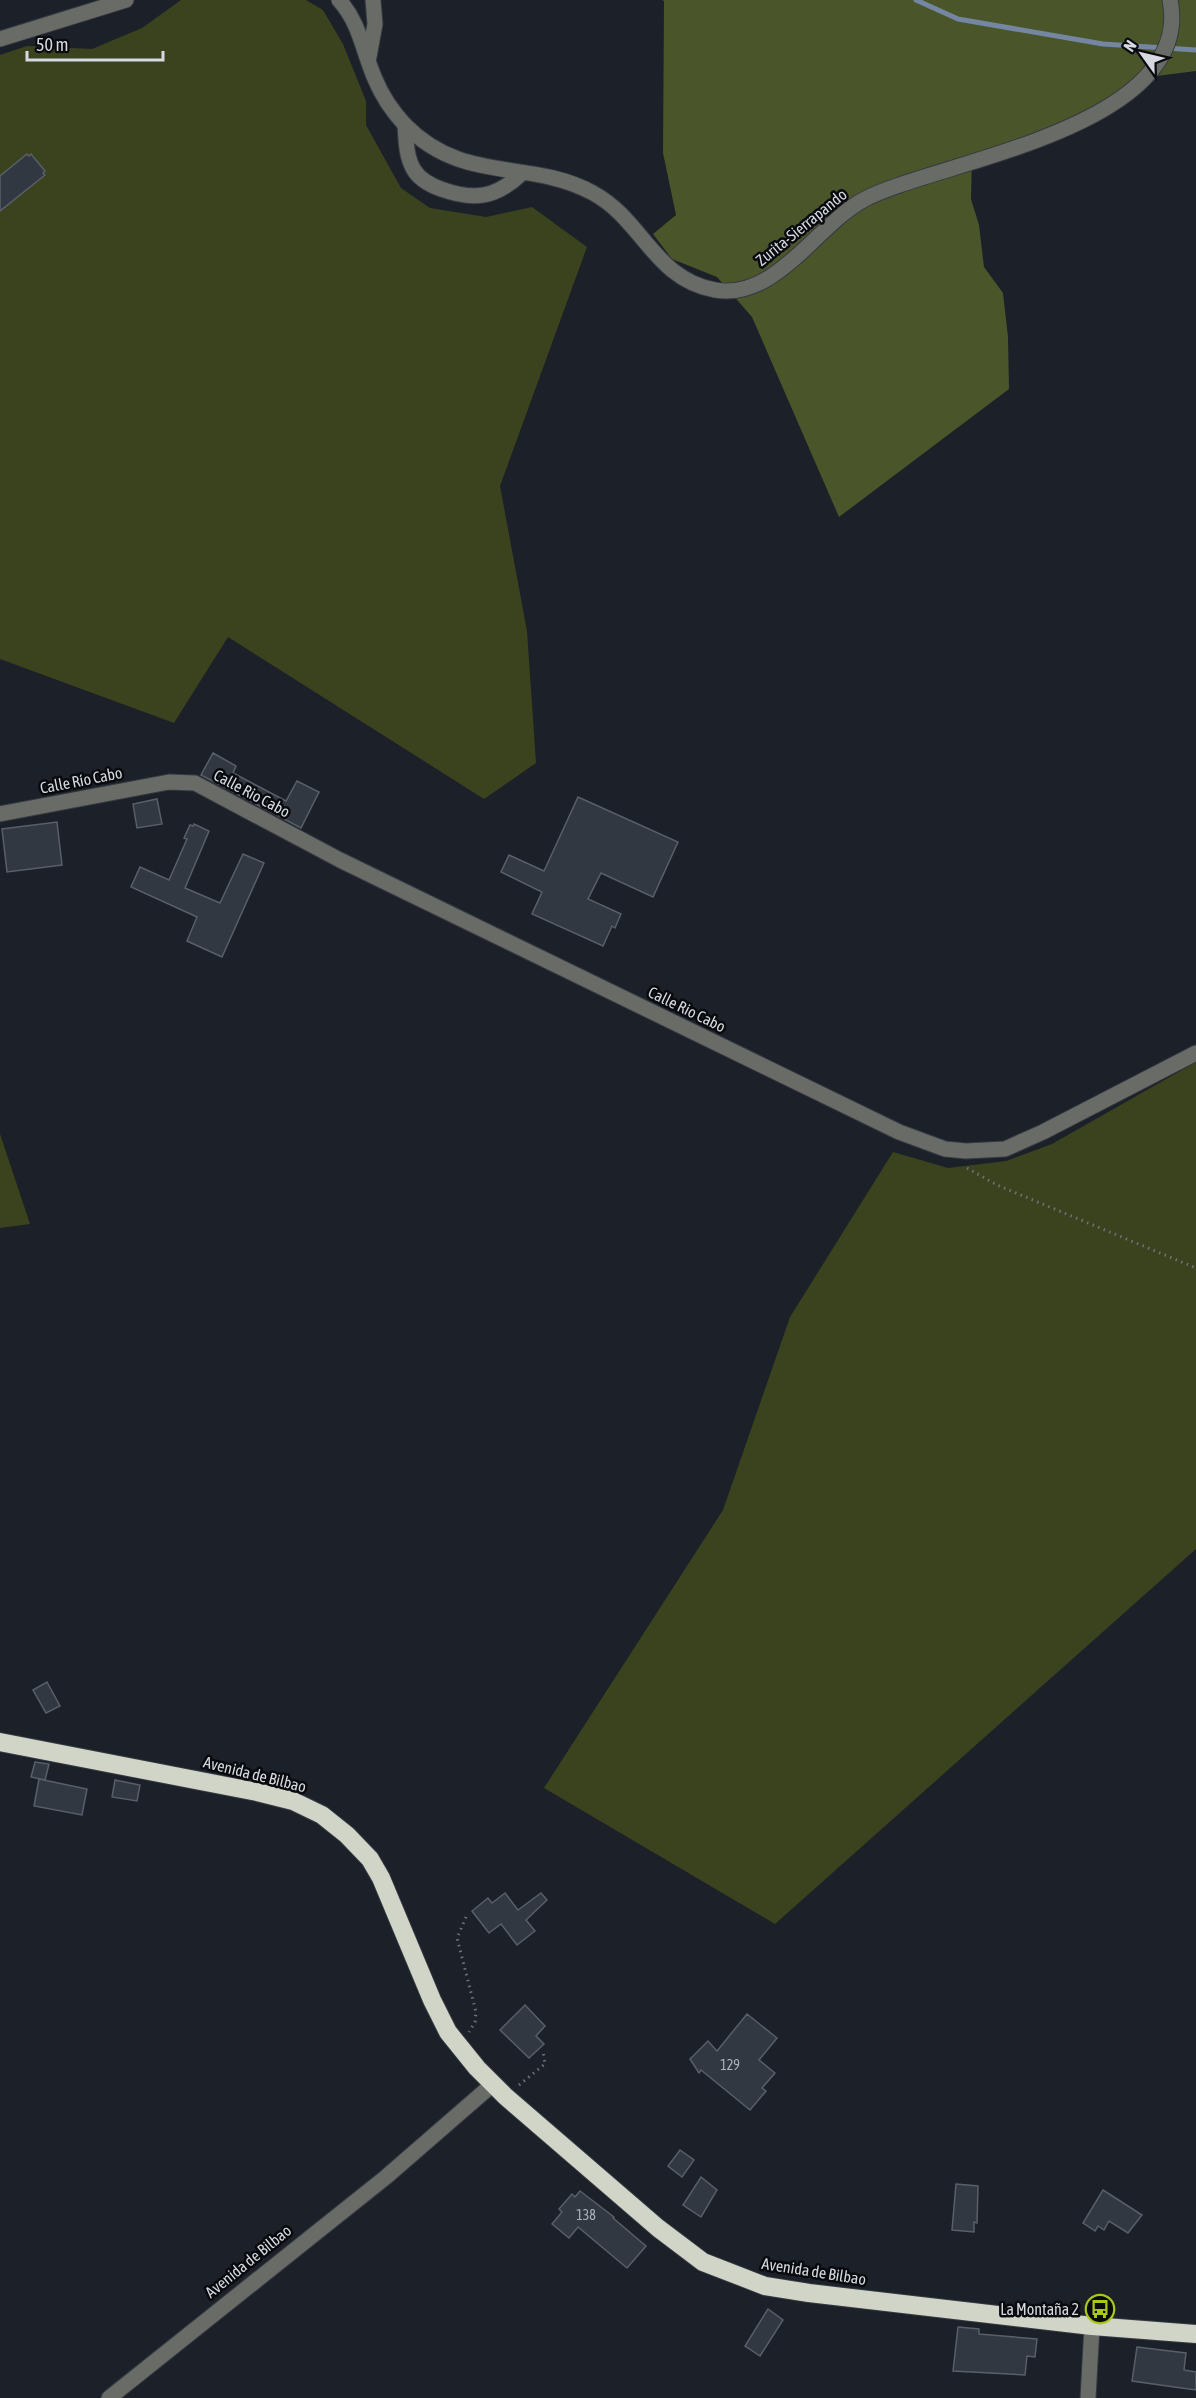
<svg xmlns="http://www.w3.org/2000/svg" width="1196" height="2398" viewBox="0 0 1196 2398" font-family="'Asap Condensed',sans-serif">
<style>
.green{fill:#3b431e}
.forest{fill:#4b552a}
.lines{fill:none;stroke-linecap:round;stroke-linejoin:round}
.stream{stroke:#7586a2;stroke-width:5}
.building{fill:#323841;stroke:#595f6a;stroke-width:1.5}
.minor-casing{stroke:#353a43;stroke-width:17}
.highway-casing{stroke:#353a43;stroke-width:20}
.path{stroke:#6e727a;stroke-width:3;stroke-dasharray:1.5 4.5;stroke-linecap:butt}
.minor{stroke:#696b66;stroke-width:15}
.highway{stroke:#d1d5c8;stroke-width:18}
.labels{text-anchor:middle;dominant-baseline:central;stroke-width:5;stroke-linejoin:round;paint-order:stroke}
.number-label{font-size:14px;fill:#adb2b8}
.street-label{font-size:16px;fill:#d6dae0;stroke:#080a0e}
.poi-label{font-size:16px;fill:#d6dae0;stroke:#080a0e;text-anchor:end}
</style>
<rect width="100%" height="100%" fill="#1b2029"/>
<g class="green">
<polygon points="181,0 306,0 323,10 343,44 366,101 366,125 401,188 430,208 486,217 532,207 587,247 500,486 527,631 536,763 484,799 228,637 174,723 0,659 0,55 27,46 92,49 142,28"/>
<polygon points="1196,1062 1196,1549 775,1924 544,1788 723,1510 790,1317 893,1152 948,1168 1006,1161 1052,1144"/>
<polygon points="0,1134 30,1224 0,1228"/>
</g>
<polygon class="forest" points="662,0 1196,0 1196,71 1149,77 1040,135 972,154 971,199 979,225 984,267 1003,293 1008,337 1009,389 839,517 752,317 717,277 672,259 653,234 676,215 663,153 664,1"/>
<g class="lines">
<polyline class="stream" points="916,0 958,19 1103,44 1196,50"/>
</g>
<g class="building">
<polygon points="27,154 29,156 31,154 45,171 43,173 45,175 0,211 0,176"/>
<polygon points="213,753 236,766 233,773 286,801 297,781 319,792 301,828 201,775"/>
<polygon points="578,797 678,842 653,897 601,873 588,899 621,914 615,928 612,926 603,946 532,914 542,892 501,872 509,855 544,871"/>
<polygon points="157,799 162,824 137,828 133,804"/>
<polygon points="57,822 62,865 7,872 2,829"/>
<polygon points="194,824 209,831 185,888 220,903 243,854 264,863 222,957 187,941 197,917 131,887 140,867 169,880 187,839 184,838 190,825 193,826"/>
<polygon points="47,1682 60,1706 46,1713 33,1690"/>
<polygon points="35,1762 49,1764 45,1780 31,1777"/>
<polygon points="39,1779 87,1789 82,1815 34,1806"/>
<polygon points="115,1780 140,1785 137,1801 112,1797"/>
<polygon points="505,1893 518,1910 541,1893 547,1900 526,1920 535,1931 517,1945 501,1924 489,1933 472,1911 488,1898 492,1903"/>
<polygon points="525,2005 545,2026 536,2036 544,2044 529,2058 500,2030"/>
<polygon points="747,2014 777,2038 759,2060 775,2073 762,2088 766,2091 750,2110 701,2070 699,2073 690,2059 708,2041 717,2051"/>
<polygon points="680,2150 694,2160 682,2177 668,2166"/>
<polygon points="701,2177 717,2190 701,2217 683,2205"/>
<polygon points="956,2184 978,2186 977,2223 974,2222 974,2232 952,2230"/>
<polygon points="1103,2190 1142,2215 1128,2233 1109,2221 1104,2230 1098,2226 1095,2231 1083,2223"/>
<polygon points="580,2191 614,2217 613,2218 646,2246 627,2268 578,2227 569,2238 552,2224 562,2212 559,2209 572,2194 575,2197"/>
<polygon points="768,2309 783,2320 760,2356 745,2346"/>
<polygon points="958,2327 979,2329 979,2334 1037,2339 1035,2357 1027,2356 1025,2375 953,2371"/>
<polygon points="1137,2347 1186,2353 1184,2370 1196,2372 1196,2390 1132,2381"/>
</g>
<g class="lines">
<g class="minor-casing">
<g id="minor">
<path d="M 339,0 C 360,23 363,52 375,79 C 382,96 393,112 405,125 C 464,185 529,158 593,193 C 643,220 654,279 715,290 C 776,301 817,224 865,199 C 935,162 1196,128 1170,0"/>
<polyline points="0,39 126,0"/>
<polyline points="369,57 375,24 373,0"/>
<path d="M 405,125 C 406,140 406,157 414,170 C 420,180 430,185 441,189 C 474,201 496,198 522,173"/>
<polyline points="0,814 169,782 195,783 340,860 899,1132 945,1149 966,1151 1005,1149 1043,1132 1196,1053"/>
<polyline points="109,2398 386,2177 493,2084"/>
<polyline points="1088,2398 1092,2326"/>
</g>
</g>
<g class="highway-casing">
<polyline id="highway" points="0,1742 257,1792 293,1801 322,1815 347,1835 370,1859 381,1878 432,2000 448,2032 477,2068 505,2096 658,2228 703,2262 765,2286 809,2293 1092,2326 1196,2334"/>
</g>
<g class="path">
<polyline points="967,1168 997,1185 1196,1268"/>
<polyline points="466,1917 457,1938 476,2012 475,2022 469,2032"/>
<polyline points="519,2085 545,2064 543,2051"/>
</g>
<use href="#minor" class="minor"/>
<use href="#highway" class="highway"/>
</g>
<defs>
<g id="bus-ring" transform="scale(1.5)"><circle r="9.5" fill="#080a0e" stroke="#a9c71a" stroke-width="1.5"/><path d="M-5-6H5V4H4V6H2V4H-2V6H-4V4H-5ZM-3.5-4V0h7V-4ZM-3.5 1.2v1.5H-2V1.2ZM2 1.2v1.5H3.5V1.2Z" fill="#a9c71a"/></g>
</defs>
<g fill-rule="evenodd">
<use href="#bus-ring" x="1100" y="2309"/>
</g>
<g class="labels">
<g class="number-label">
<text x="730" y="2065">129</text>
<text x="586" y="2215">138</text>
</g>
<g class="street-label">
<text transform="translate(801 227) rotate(-39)">Zurita-Sierrapando</text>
<text transform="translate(81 780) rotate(-11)">Calle Río Cabo</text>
<text transform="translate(252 793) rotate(28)">Calle Rio Cabo</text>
<text transform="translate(687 1009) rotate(26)">Calle Rio Cabo</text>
<text transform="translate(255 1774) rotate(14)">Avenida de Bilbao</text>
<text transform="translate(248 2261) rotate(-39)">Avenida de Bilbao</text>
<text transform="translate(814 2271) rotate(9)">Avenida de Bilbao</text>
</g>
<g class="poi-label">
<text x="1079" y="2309">La Montaña 2</text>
</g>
</g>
<g transform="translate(1142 54) rotate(304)" stroke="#080a0e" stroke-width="4.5" paint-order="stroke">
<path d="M0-4.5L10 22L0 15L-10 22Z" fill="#d6dae0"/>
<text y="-9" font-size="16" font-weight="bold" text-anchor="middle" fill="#d6dae0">N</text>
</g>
<path d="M27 51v9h136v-9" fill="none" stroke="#d6dae0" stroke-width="3"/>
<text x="36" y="51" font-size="18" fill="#d6dae0" stroke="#080a0e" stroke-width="4.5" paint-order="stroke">50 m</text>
</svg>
